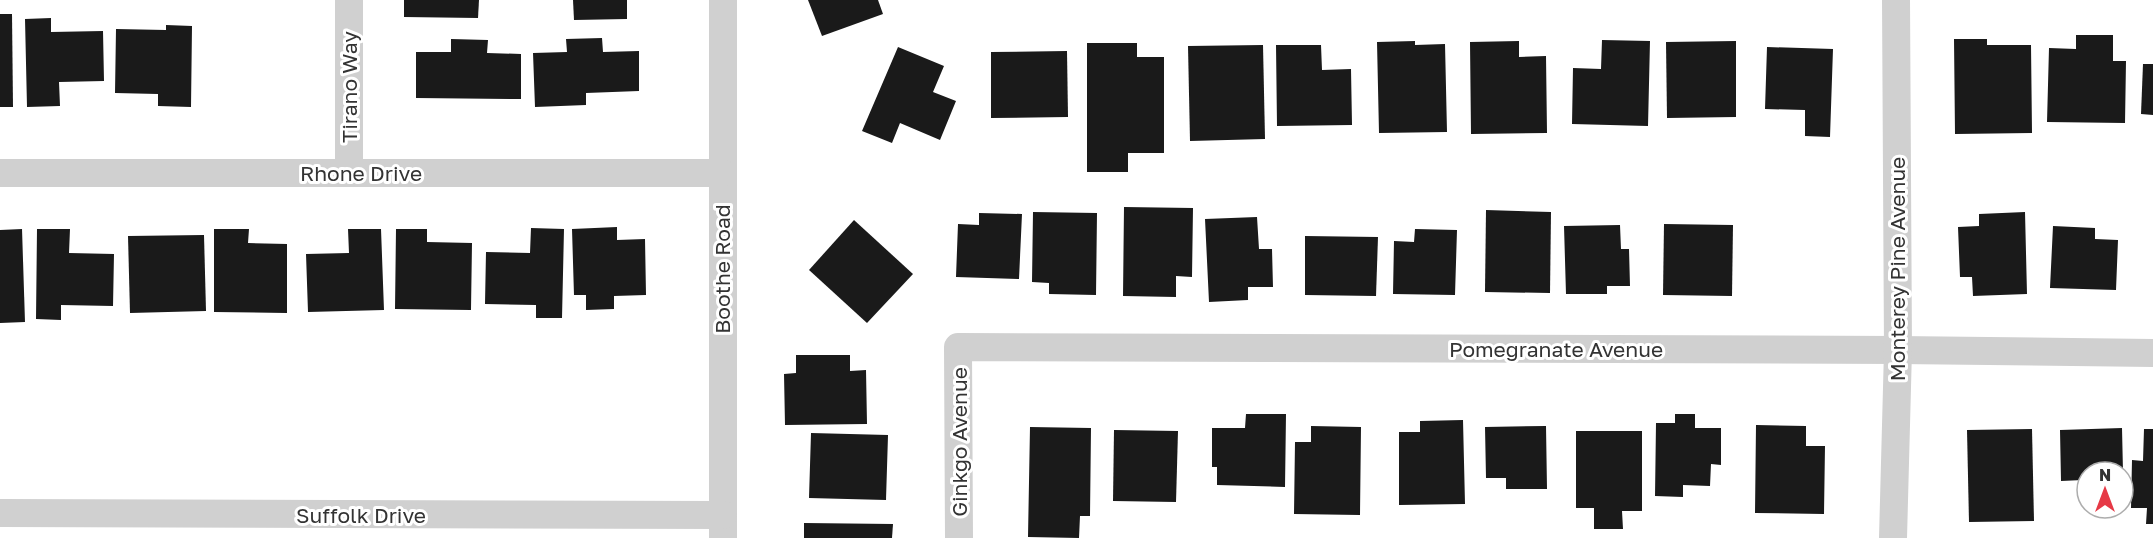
<svg xmlns="http://www.w3.org/2000/svg" width="2153" height="538" viewBox="0 0 2153 538" font-family="'Golos Text',sans-serif">
<style>
.building{fill:#1a1a1a}
.lines{fill:none;stroke-linecap:round;stroke-linejoin:round}
.minor{stroke:#d0d0d0;stroke-width:28}
.labels{text-anchor:middle;dominant-baseline:central;stroke-width:6;stroke-linejoin:round;paint-order:stroke}
.street-label{font-size:21px;fill:#333;stroke:#fff}
</style>
<rect width="100%" height="100%" fill="#fff"/>
<g class="building">
<polygon points="404,0 479,0 478,18 404,17"/>
<polygon points="573,0 627,0 627,19 574,20"/>
<polygon points="808,0 878,0 883,14 822,36"/>
<polygon points="0,14 12,14 13,107 0,107"/>
<polygon points="51,18 51,32 103,31 104,81 59,82 60,106 27,107 25,19"/>
<polygon points="166,25 192,26 191,107 158,106 158,94 115,93 116,29 166,30"/>
<polygon points="2076,35 2113,35 2113,61 2126,61 2125,123 2047,122 2049,48 2076,49"/>
<polygon points="602,38 603,52 639,51 639,91 586,93 586,105 535,107 533,53 567,52 566,39"/>
<polygon points="451,39 488,40 487,53 521,54 521,99 416,98 416,52 451,52"/>
<polygon points="1954,39 1987,39 1987,45 2031,45 2032,133 1955,134"/>
<polygon points="1602,40 1650,41 1648,126 1572,124 1573,68 1601,69"/>
<polygon points="1415,41 1415,45 1445,44 1447,132 1379,133 1377,42"/>
<polygon points="1519,41 1519,57 1546,56 1547,133 1471,134 1470,42"/>
<polygon points="1736,41 1736,117 1667,118 1666,42"/>
<polygon points="1087,43 1137,43 1137,57 1164,57 1164,153 1128,153 1128,172 1087,172"/>
<polygon points="1263,45 1265,139 1190,141 1188,46"/>
<polygon points="1276,45 1321,45 1322,70 1351,69 1352,125 1277,126"/>
<polygon points="898,47 944,66 933,92 956,101 940,140 900,123 892,143 862,131"/>
<polygon points="1767,47 1833,49 1830,137 1805,136 1805,110 1765,109"/>
<polygon points="1067,51 1068,117 991,118 991,52"/>
<polygon points="2143,64 2153,64 2153,115 2141,114"/>
<polygon points="1124,207 1193,208 1192,277 1176,276 1176,297 1123,296"/>
<polygon points="1486,210 1551,212 1550,293 1485,292"/>
<polygon points="1033,212 1097,213 1096,295 1049,294 1049,283 1032,282"/>
<polygon points="2025,212 2027,294 1973,296 1972,277 1960,277 1958,227 1979,226 1979,214"/>
<polygon points="979,213 1022,214 1019,279 956,277 958,224 979,225"/>
<polygon points="1257,217 1259,249 1272,249 1273,287 1248,287 1248,300 1209,302 1205,219"/>
<polygon points="854,220 913,274 867,323 809,270"/>
<polygon points="1664,224 1733,225 1732,296 1663,295"/>
<polygon points="1620,225 1621,249 1629,249 1630,286 1607,286 1607,294 1566,294 1564,226"/>
<polygon points="2053,226 2095,228 2095,239 2118,240 2116,290 2050,288"/>
<polygon points="617,227 617,240 645,239 646,295 614,296 614,309 586,310 586,295 574,295 572,229"/>
<polygon points="531,228 564,229 562,318 536,318 536,305 485,304 486,252 530,253"/>
<polygon points="22,229 25,322 0,323 0,230"/>
<polygon points="37,229 70,229 69,253 114,254 113,306 61,305 61,320 36,319"/>
<polygon points="214,229 249,229 248,243 287,244 287,313 214,312"/>
<polygon points="348,229 381,229 384,310 308,312 306,254 349,253"/>
<polygon points="396,229 427,229 427,242 472,243 471,310 395,309"/>
<polygon points="1415,229 1457,230 1455,295 1393,294 1394,241 1414,242"/>
<polygon points="204,235 206,311 130,313 128,236"/>
<polygon points="1305,236 1378,237 1376,296 1305,295"/>
<polygon points="796,355 850,355 850,371 866,370 867,424 785,425 784,374 796,373"/>
<polygon points="1246,414 1286,414 1285,487 1217,485 1217,467 1212,467 1212,428 1245,428"/>
<polygon points="1675,414 1695,414 1695,428 1721,428 1721,465 1711,464 1710,486 1683,485 1683,497 1655,496 1656,423 1675,423"/>
<polygon points="1463,420 1465,504 1399,505 1399,432 1420,432 1420,421"/>
<polygon points="1756,425 1806,426 1806,446 1825,446 1824,514 1755,513"/>
<polygon points="1311,426 1361,427 1360,515 1294,514 1295,442 1311,442"/>
<polygon points="1546,426 1547,489 1506,489 1506,478 1486,478 1485,427"/>
<polygon points="1030,427 1091,428 1090,516 1080,516 1079,538 1028,537"/>
<polygon points="2122,428 2123,472 2087,472 2087,508 2083,508 2083,480 2061,481 2060,430"/>
<polygon points="2032,429 2034,521 1969,522 1967,430"/>
<polygon points="2144,429 2153,429 2153,524 2146,524 2147,508 2131,508 2132,460 2143,461"/>
<polygon points="1114,430 1178,431 1176,502 1113,501"/>
<polygon points="1576,431 1642,431 1642,511 1622,511 1623,529 1594,529 1594,508 1576,508"/>
<polygon points="811,433 888,435 886,500 809,498"/>
<polygon points="804,523 893,524 892,538 804,538"/>
</g>
<g class="lines">
<g class="minor">
<polyline points="723,0 723,538"/>
<polyline points="0,173 722,173"/>
<polyline points="349,173 349,0"/>
<polyline points="0,513 723,515"/>
<polyline points="959,538 958,347 1898,350 2153,353"/>
<polyline points="1893,538 1898,350 1896,0"/>
</g>
</g>
<g class="labels">
<g class="street-label">
<text transform="translate(349 87) rotate(-90)">Tirano Way</text>
<text x="361" y="173">Rhone Drive</text>
<text transform="translate(722 269) rotate(-90)">Boothe Road</text>
<text transform="translate(1897 269) rotate(-90)">Monterey Pine Avenue</text>
<text x="1556" y="349">Pomegranate Avenue</text>
<text transform="translate(959 442) rotate(-90)">Ginkgo Avenue</text>
<text x="361" y="515">Suffolk Drive</text>
</g>
</g>
<g transform="translate(2105 490)"><circle r="28" fill="#ffffff" stroke="#adadad" stroke-width="1.5"/>
<path d="M0-4.5L10 22L0 15L-10 22Z" fill="#e63946"/>
<text y="-9" font-size="16" font-weight="bold" text-anchor="middle" fill="#333333">N</text>
</g>
</svg>
